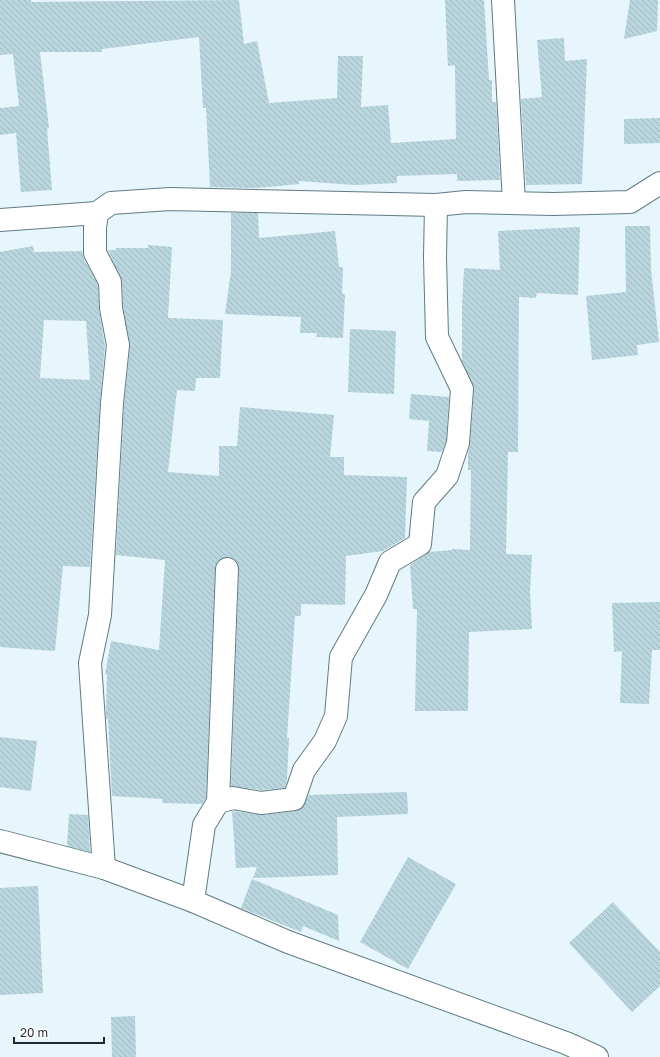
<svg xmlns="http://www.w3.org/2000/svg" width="660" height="1057" viewBox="0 0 660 1057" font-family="'Golos Text',sans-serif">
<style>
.building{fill:url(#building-back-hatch);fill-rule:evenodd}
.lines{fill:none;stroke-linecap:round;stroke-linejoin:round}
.minor-casing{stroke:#617b83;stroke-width:24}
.minor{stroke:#fff;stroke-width:22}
</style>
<defs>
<pattern id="building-back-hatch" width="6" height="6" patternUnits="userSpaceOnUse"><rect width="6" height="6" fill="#b9d5de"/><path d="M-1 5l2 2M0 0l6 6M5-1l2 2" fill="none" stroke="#9fb7bf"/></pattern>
</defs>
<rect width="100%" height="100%" fill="#e6f6fc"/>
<g class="building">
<polygon points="0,0 31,0 31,2 239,0 244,44 257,41 269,103 337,98 338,56 363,56 361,107 388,105 391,143 456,139 455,65 448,66 445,0 484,0 489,80 492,80 492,102 496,102 500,180 457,181 457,174 397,176 397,183 355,185 299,181 299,184 257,188 210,187 206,108 203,108 199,37 102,49 102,52 40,52 49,128 47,129 52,190 21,192 16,133 0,135 0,108 19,106 13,54 0,55"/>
<polygon points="630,0 658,0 657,31 624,39"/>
<polygon points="564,38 565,61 587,59 582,184 526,185 521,99 542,97 537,40"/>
<polygon points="660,118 660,143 624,144 624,119"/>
<polygon points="231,213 258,213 259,238 335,231 339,267 343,267 342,294 345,294 343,338 316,337 317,333 300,333 301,317 225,314 231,271"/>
<polygon points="625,226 650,226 651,270 659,342 637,345 638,355 592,360 586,296 626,292"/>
<polygon points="580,227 578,295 537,293 536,298 519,297 518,452 508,452 506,554 532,555 530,592 532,629 469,632 468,711 415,711 417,609 413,609 410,565 429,552 452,550 452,549 470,550 471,470 468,470 468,454 470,444 474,390 462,361 462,306 464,268 500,270 498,231"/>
<polygon points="148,245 172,247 168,318 223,320 220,378 196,378 195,391 177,390 168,472 219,476 219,446 237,446 240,407 334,415 330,457 344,457 344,475 407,477 405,538 383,551 346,556 345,605 301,604 301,616 295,616 287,738 289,738 287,780 285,788 261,790 231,786 239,569 238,563 233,558 228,557 221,558 216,563 215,569 206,798 202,804 162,803 163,799 112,796 108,719 106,719 106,710 107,675 105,674 111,641 159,650 165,560 116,555 124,404 130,346 123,307 122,281 108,250 116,250 116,248 148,248"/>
<path d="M 33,246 L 34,252 L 82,251 L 84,259 L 98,285 L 99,310 L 105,346 L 100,402 L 90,567 L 63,566 L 55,651 L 0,647 L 0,252 ZM 44,320 L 86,321 L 90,380 L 40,378 Z"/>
<polygon points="350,329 396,331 394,394 348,392"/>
<polygon points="411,394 449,397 446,441 442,452 427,451 429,421 409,419"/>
<polygon points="660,602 660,650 652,650 649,704 620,703 622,651 614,652 612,603"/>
<polygon points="0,737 37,741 31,791 0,787"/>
<polygon points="407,792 408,814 337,817 338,875 253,878 257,867 236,868 232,811 262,815 296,811 302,808 309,795"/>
<polygon points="69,814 88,815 90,852 67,846"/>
<polygon points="408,857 456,884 408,969 360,942"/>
<polygon points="252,879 338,915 339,941 303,926 301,932 241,908"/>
<polygon points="38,886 43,993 0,995 0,888"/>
<polygon points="613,902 660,952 660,986 632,1012 569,943"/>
<polygon points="135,1016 136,1057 112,1057 111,1017"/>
</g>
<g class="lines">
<g class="minor-casing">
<g id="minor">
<polyline points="503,0 514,203"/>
<polyline points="97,213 95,228 95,253 110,282 111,308 118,345 112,403 100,615 90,663 104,868"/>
<polyline points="0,220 97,213 111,203 170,199 436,205 466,202 553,204 630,202 660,183"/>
<polyline points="218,802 227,569"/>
<polyline points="0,841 104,868 193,901 288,942 566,1043 597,1057"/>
<polyline points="193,901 204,825 218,802 233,798 261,803 294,799 304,770 325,741 336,716 341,657 376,595 390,562 420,544 424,502 447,476 458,443 462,389 437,337 435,257 436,205"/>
</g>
</g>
<use href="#minor" class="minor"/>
</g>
<path d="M14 1037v6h90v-6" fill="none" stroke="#1e292d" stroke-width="2"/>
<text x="20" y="1037" font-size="12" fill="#1e292d" stroke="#ffffff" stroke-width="3" paint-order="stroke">20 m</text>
</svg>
